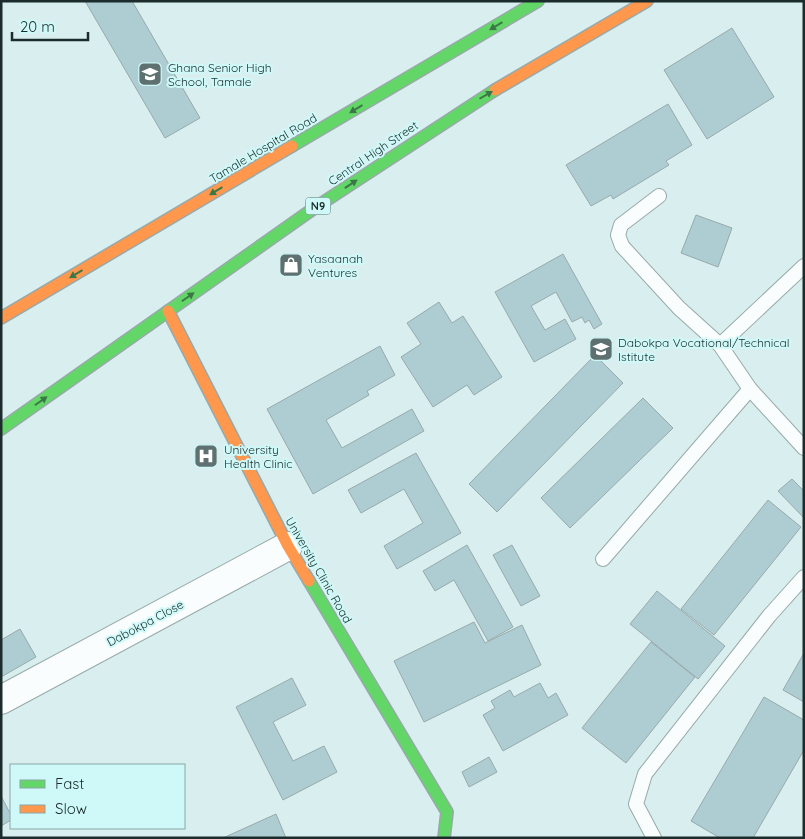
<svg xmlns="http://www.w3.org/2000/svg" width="805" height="839" viewBox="0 0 805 839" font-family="Quicksand,sans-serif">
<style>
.building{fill:#adcdd2;stroke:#99a9ab}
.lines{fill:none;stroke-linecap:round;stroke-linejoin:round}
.lane-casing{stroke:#98a9a9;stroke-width:16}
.street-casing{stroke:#98a9a9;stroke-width:30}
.fast-casing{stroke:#98a9a9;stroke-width:14}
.slow-casing{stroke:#98a9a9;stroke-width:14}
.lane{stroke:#f9fdfd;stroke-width:14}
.street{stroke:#f9fdfd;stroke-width:28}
.fast{stroke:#63d668;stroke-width:11}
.slow{stroke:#ff974d;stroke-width:11}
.oneway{fill:#3c7847}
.labels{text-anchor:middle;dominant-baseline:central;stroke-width:4;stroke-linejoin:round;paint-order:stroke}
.shield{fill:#cff9f8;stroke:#526a69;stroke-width:1}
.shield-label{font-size:11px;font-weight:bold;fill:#1c2c2c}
.poi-label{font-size:12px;fill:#1c2c2c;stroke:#cff9f8;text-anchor:start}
.street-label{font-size:12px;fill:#1c2c2c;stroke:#cff9f8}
</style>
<rect width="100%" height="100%" fill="#d9efef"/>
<g class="building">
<polygon points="85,1 132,1 200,118 165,138"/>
<polygon points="732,28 774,97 707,139 664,70"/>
<polygon points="668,104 692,145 666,161 669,165 613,199 611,195 591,206 566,165"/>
<polygon points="696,215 732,228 718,267 681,253"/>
<polygon points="563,254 602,324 594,329 589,320 585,323 582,317 572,322 556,292 531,306 545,330 565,319 576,339 534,362 495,292"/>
<polygon points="439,302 452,323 463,316 502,377 474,395 467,385 433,407 401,357 421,344 407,323"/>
<polygon points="380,346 395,375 367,391 369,395 326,420 342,448 412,409 424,431 313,494 267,409"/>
<polygon points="595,355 623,383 497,512 469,484"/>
<polygon points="643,398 673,428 570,528 541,498"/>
<polygon points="416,453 461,533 397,569 384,546 423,523 404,489 361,513 348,490"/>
<polygon points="792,479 804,491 804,518 778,491"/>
<polygon points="768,500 801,527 714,635 681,609"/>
<polygon points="467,545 513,627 488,641 454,580 435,591 423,571"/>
<polygon points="512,545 540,596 521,606 493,555"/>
<polygon points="657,591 725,646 698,679 630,624"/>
<polygon points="474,622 485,643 522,625 541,665 424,722 394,661"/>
<polygon points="20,629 36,657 1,677 1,640"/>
<polygon points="651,642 695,677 626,763 582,728"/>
<polygon points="804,653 804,702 783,690"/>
<polygon points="292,678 306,705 273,722 293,761 324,746 337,772 283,800 236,707"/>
<polygon points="540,683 548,698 556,693 568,715 503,751 483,715 495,708 491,701 510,690 514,697"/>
<polygon points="764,697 804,720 804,750 753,838 720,838 691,821"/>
<polygon points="489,757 497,772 469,787 462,772"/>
<polygon points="1,796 11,815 11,820 1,826"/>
<polygon points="276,814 286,838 223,838"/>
</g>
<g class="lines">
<g class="lane-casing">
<g id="lane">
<polyline points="659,196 621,225 618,235 622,246 679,308 720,345 750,389 804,448"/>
<polyline points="720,345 804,266"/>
<polyline points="603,559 750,389"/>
<polyline points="654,838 636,804 645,774 769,616 804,577"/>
</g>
</g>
<g class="street-casing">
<polyline id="street" points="1,700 288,546"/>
</g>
<g class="fast-casing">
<g id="fast">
<polyline points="292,146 538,1"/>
<polyline points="1,429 313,209 495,90"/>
<polyline points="309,581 447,812 444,838"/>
</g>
</g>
<g class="slow-casing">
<g id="slow">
<polyline points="495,90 647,1"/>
<polyline points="168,311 288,546 309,581"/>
<polyline points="1,318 292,146"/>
</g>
</g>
<use href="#lane" class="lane"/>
<use href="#street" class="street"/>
<use href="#fast" class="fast"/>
<use href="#slow" class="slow"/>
</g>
<defs><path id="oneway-solid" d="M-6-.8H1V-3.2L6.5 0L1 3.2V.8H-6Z" transform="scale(1.25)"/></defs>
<g class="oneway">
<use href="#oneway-solid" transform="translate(496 26) rotate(149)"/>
<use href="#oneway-solid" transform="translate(486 95) rotate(-30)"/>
<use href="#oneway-solid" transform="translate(356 109) rotate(149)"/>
<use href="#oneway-solid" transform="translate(351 184) rotate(-34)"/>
<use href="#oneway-solid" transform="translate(216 191) rotate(149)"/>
<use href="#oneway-solid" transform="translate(76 274) rotate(149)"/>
<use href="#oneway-solid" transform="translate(188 297) rotate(-35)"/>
<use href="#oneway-solid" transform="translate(41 401) rotate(-35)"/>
</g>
<defs>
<g id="school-square" transform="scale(1.25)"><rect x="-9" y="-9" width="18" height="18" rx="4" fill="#5e7070" stroke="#cff9f8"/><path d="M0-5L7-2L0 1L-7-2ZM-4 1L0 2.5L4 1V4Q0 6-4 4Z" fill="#fff"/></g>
<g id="shop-square" transform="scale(1.25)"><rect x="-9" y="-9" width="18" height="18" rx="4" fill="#5e7070" stroke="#cff9f8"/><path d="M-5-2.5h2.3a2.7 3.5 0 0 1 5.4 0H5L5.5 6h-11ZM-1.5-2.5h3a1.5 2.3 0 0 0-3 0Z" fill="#fff"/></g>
<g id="hospital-square" transform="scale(1.25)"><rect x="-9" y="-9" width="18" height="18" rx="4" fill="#5e7070" stroke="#cff9f8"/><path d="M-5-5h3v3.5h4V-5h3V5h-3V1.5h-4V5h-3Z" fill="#fff"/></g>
</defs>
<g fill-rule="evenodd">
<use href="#school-square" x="150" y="74"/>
<use href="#shop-square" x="291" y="265"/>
<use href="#school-square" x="601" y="349"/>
<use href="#hospital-square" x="206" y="456"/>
</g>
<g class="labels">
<rect class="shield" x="305.5" y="197.5" width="25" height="17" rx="4"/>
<g class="shield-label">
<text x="318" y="206">N9</text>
</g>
<g class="poi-label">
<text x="168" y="67">Ghana Senior High<tspan x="168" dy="14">School, Tamale</tspan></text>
<text x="308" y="258">Yasaanah<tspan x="308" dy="14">Ventures</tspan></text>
<text x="618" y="342">Dabokpa Vocational/Technical<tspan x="618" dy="14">Istitute</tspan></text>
<text x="224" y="449">University<tspan x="224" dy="14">Health Clinic</tspan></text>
</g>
<g class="street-label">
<text transform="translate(263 148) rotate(-31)">Tamale Hospital Road</text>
<text transform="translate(373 153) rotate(-34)">Central High Street</text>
<text transform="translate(319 570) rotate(60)">University Clinic Road</text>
<text transform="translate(145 623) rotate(-28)">Dabokpa Close</text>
</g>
</g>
<rect width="805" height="839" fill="none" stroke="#1c2c2c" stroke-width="5"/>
<rect x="10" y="764" width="175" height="65" fill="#cff9f8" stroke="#87a7a6"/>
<rect x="20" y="780" width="25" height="8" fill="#63d668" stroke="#87a7a6"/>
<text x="55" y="789" font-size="15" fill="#1c2c2c">Fast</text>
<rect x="20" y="805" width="25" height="8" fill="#ff974d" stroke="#87a7a6"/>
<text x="55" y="814" font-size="15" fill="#1c2c2c">Slow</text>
<path d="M12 32v8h76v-8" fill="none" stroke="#1c2c2c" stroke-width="2.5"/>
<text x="20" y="32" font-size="15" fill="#1c2c2c" stroke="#cff9f8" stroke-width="4" paint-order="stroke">20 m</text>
</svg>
